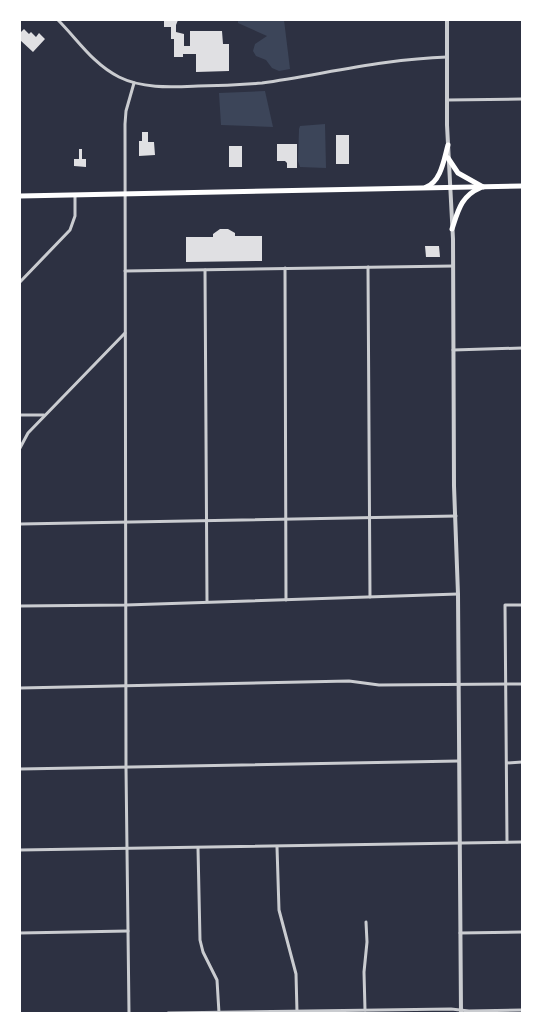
<svg xmlns="http://www.w3.org/2000/svg" width="542" height="1033" viewBox="0 0 542 1033" font-family="Ubuntu,sans-serif">
<style>
.green{fill:#3c4559}
.building{fill:#e0e0e3}
.lines{fill:none;stroke-linecap:round;stroke-linejoin:round}
.minor{stroke:#caccd0;stroke-width:3}
.tertiary{stroke:#caccd0;stroke-width:4}
.primary{stroke:#fff;stroke-width:5}
</style>
<rect width="100%" height="100%" fill="#2d3142"/>
<g class="green">
<polygon points="238,20 284,20 290,69 279,71 272,68 266,60 256,56 253,51 255,44 267,36 238,23"/>
<polygon points="265,91 273,127 221,125 219,93"/>
<polygon points="325,124 326,168 300,167 298,161 299,129 300,126"/>
</g>
<g class="building">
<polygon points="164,20 178,20 176,25 176,32 184,34 184,46 190,46 190,31 222,31 223,44 229,44 229,71 196,72 196,54 183,54 183,57 174,57 174,39 171,39 171,27 164,27"/>
<polygon points="24,29 29,34 31,32 36,37 39,33 45,39 33,52 20,40 20,33"/>
<polygon points="142,132 148,132 148,142 154,142 155,155 139,156 139,141 142,141"/>
<rect x="336" y="135" width="13" height="29"/>
<polygon points="277,144 297,144 297,168 287,168 287,163 285,161 277,161"/>
<rect x="229" y="146" width="13" height="21"/>
<polygon points="79,149 82,149 82,159 86,159 86,167 74,166 74,159 79,159"/>
<polygon points="220,229 228,229 235,233 235,236 262,236 262,261 186,262 186,237 213,237 213,234"/>
<polygon points="425,246 439,246 440,257 426,257"/>
</g>
<g class="lines">
<g class="minor">
<path d="M 58,20 C 78,40 93,64 119,77 C 143,89 172,87 198,86 C 219,86 241,85 262,83 C 324,74 385,59 447,57"/>
<polyline points="447,100 522,99"/>
<polyline points="368,267 370,597"/>
<polyline points="285,268 286,600"/>
<polyline points="205,270 207,601"/>
<polyline points="125,271 453,266"/>
<polyline points="20,282 70,230 75,216 75,195"/>
<polyline points="453,350 522,348"/>
<polyline points="20,415 44,415"/>
<polyline points="20,448 28,433 125,333"/>
<polyline points="20,524 456,516"/>
<polyline points="20,606 126,605 458,594"/>
<polyline points="20,688 349,681 379,685 522,684"/>
<polyline points="507,763 522,762"/>
<polyline points="20,769 459,761"/>
<polyline points="507,842 505,605 522,605"/>
<polyline points="277,847 279,910 296,974 297,1012"/>
<polyline points="198,848 200,940 203,952 217,980 219,1013"/>
<polyline points="20,850 522,842"/>
<polyline points="20,933 128,931"/>
<polyline points="460,933 522,932"/>
<polyline points="365,1010 364,972 367,942 366,922"/>
<polyline points="129,1013 126,768 125,124 126,111 134,83"/>
<polyline points="168,1013 451,1009 469,1011 522,1010"/>
</g>
<polyline class="tertiary" points="447,20 447,125 453,239 454,486 458,594 461,1013"/>
<g class="primary">
<polyline points="448,158 458,173 483,187"/>
<path d="M 426,187 C 441,182 444,159 448,145"/>
<polyline points="20,196 522,186"/>
<path d="M 452,229 C 458,211 461,196 480,188"/>
</g>
</g>
<rect width="542" height="1033" fill="none" stroke="#ffffff" stroke-width="42"/>
</svg>
